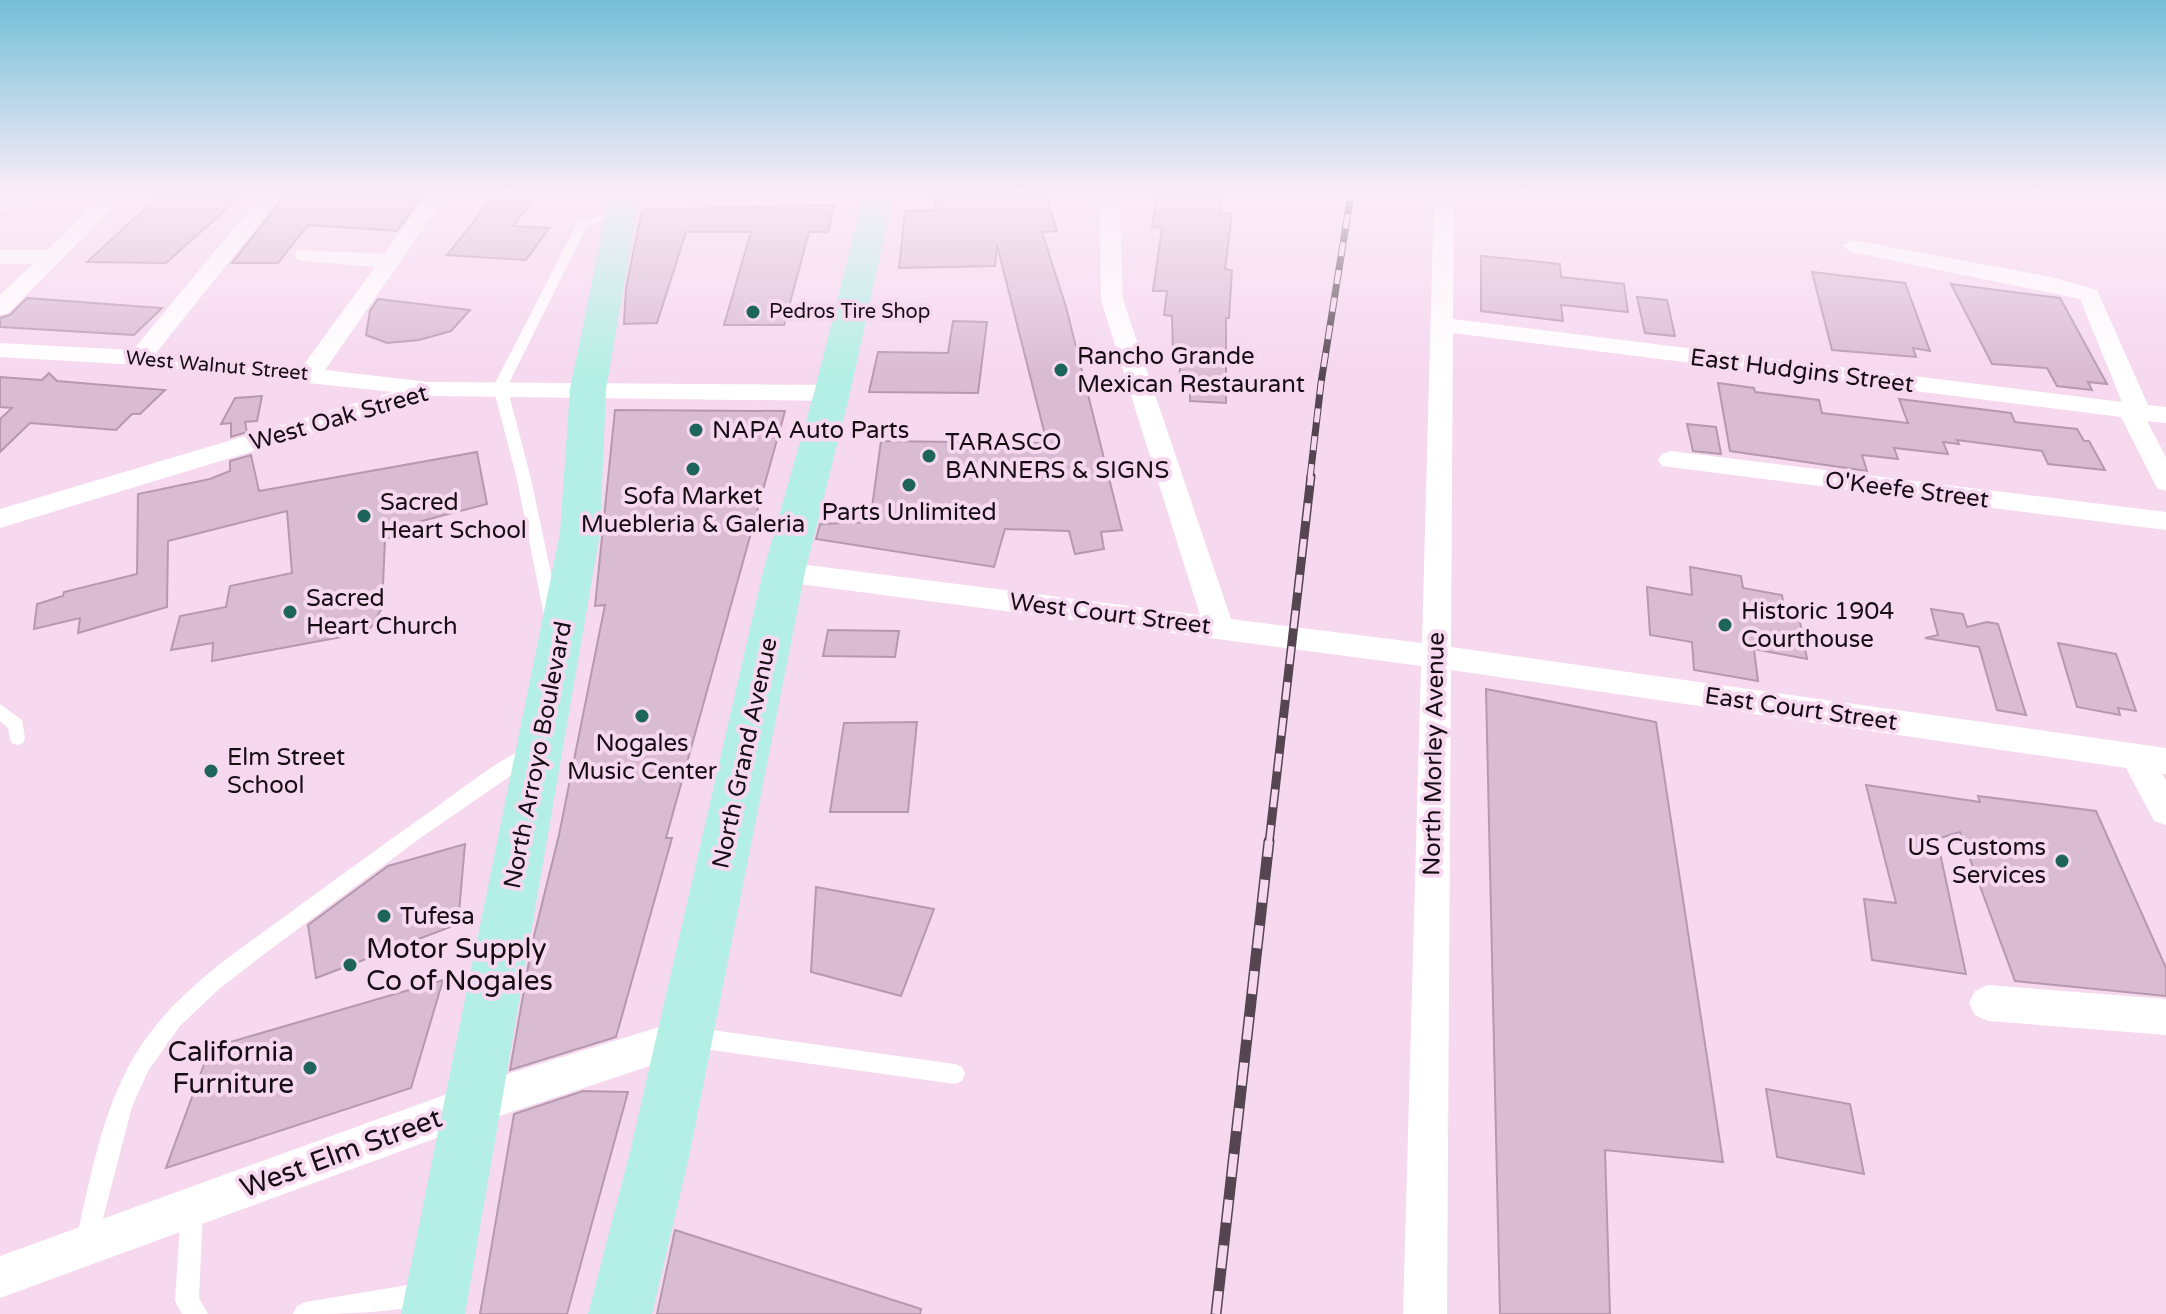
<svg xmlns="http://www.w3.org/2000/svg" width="2166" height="1314" viewBox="0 0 2166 1314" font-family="'Varela Round',sans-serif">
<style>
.building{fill:#d9bbd2;stroke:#b699af;stroke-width:2}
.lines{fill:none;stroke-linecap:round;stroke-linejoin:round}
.lane{fill:#fff;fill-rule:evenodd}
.street{fill:#fff;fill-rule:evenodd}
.primary{fill:#b3efe4;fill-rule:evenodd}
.rail-far2-casing{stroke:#554551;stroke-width:7}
.rail-far1-casing{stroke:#554551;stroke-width:9}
.rail-casing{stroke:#554551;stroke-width:11}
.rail-far2{stroke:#f6d8ef;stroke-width:5;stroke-dasharray:14;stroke-linecap:butt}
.rail-far1{stroke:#f6d8ef;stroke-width:6;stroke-dasharray:18;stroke-linecap:butt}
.rail{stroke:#f6d8ef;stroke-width:8;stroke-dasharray:23;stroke-linecap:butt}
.poi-dot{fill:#1d655a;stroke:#f6d8ef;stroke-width:3}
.labels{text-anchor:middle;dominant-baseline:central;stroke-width:8;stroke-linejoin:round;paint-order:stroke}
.far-poi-label{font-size:20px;fill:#170d15;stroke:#f6d8ef;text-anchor:start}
.far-street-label{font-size:20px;fill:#170d15;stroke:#f6d8ef}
.poi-label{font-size:24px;fill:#170d15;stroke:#f6d8ef;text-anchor:start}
.street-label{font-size:24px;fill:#170d15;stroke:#f6d8ef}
.near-poi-label{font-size:28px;fill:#170d15;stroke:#f6d8ef;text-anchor:start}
.near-street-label{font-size:28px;fill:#170d15;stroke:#f6d8ef}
</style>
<rect width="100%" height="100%" fill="#f6d8ef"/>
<g class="building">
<polygon points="162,193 244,193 166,263 87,262"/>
<polygon points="287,193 424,193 397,231 308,225 278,263 232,263"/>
<polygon points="933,193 1045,193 1057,231 1042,232 1066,307 1122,530 1101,532 1104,549 1075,554 1069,531 1005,529 994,567 816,539 820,524 870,522 881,441 1047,443 997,245 995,266 899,268 905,211 937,210"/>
<polygon points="1157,193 1221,193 1221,213 1232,214 1225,269 1232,270 1229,318 1226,318 1226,403 1190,401 1190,378 1179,378 1182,352 1173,351 1172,316 1164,315 1167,291 1153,291 1162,228 1152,227"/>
<polygon points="491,200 532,203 512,226 549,228 526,260 447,255"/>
<polygon points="834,205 828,232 809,232 784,325 724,325 751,232 686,232 657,323 624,324 626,288 642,210"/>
<polygon points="1481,256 1560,264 1561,277 1624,284 1628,312 1561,305 1563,321 1481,311"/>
<polygon points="1812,272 1905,283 1930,351 1913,348 1916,357 1832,350"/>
<polygon points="1951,284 2060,298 2107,384 2088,382 2092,390 2057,386 2047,368 1992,364"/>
<polygon points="1637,297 1667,300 1675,336 1645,333"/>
<polygon points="27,298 120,305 162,308 134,335 0,327 0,318 10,315"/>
<polygon points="378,299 470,310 451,331 419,340 387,343 366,335 370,311"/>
<polygon points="953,321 987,322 978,393 869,392 878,352 948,353"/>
<polygon points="49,373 57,381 165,390 140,414 132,414 116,430 30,423 0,452 0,419 12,408 0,407 0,377 42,380"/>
<polygon points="1718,383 1754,388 1755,392 1819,400 1822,413 1908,423 1899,399 2011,413 2015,422 2077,429 2084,441 2089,441 2105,470 2048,464 2042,451 1957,440 1959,444 1943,442 1948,454 1894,448 1898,459 1862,455 1867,471 1730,451"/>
<polygon points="262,396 257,421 245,422 247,432 231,437 231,423 221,424 235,398"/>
<polygon points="615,410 785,411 666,838 672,838 616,1037 510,1070 532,944 559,835 605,605 595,606"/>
<polygon points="1687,424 1716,427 1721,454 1693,451"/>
<polygon points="477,452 487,504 395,528 397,536 385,539 382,608 368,632 212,661 213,643 171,650 180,616 226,607 230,586 292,573 287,511 168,541 167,607 78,633 80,618 34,629 37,604 63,596 64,592 137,574 138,494 210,479 230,471 230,461 251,455 259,491"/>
<polygon points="1690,567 1741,576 1743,588 1782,595 1785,613 1799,616 1807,659 1754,649 1758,681 1694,670 1692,642 1650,635 1647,587 1692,595"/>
<polygon points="1931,609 1963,614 1967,627 1987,622 1998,624 2026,715 1997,710 1979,647 1925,638 1938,635"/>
<polygon points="828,630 899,631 895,657 823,656"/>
<polygon points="2058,643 2116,654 2136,711 2118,708 2120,715 2077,707"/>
<polygon points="1486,689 1656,722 1723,1162 1605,1150 1610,1314 1500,1314"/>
<polygon points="917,722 908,812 830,812 844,723"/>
<polygon points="1866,785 1980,802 1978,796 2096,811 2166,968 2166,996 2015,981 1960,832 1937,839 1966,974 1872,960 1864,899 1896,903"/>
<polygon points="465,844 458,924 316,978 308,925 388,866"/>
<polygon points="816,887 934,909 901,996 811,972"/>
<polygon points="443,980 411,1088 166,1168 210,1048"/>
<polygon points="1766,1089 1850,1104 1864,1174 1777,1157"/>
<polygon points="583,1091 628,1092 567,1314 480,1314 514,1114"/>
<polygon points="675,1230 921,1309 920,1314 657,1314"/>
</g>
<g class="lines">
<g class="lane">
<polygon points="28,193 40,193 25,205 0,211 0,205 17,201"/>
<polygon points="621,208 625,209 625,213 587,226 507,387 531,479 560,616 552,622 544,616 517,479 493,387 578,222"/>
<polygon points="0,704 22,720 25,738 23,743 17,745 11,743 8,728 0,721"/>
<path d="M 529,747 L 535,749 L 538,754 L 535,759 L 419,839 L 263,955 L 219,989 L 180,1026 L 148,1071 L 132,1107 L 94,1253 L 86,1256 L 78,1253 L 75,1245 C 90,1181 101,1112 135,1055 C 170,997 226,959 280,920 C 329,884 378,848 428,813 C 453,796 502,756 529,747 Z"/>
<polygon points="690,1027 955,1064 962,1067 965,1074 962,1081 955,1084 690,1047 683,1044 680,1037 683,1030"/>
<polygon points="192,1198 200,1201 203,1209 199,1298 208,1314 182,1314 175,1301 181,1209 184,1201"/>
<path d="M 426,1282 L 434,1286 L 438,1294 L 434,1302 C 391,1314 339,1314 293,1314 L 297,1306 L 305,1302 Z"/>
</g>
<g class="street">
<polygon points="106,193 128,193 8,313 0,315 0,295 33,264 0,264 0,250 47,250"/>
<polygon points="263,193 284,193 156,353 302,367 375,267 306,261 298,260 295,255 298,250 384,254 428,193 448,193 325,370 428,382 832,385 844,393 832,401 434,396 0,528 0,509 393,392 139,365 0,357 0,343 133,350"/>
<polygon points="1094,193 1114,193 1120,215 1123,300 1231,619 1422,643 1434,193 1454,193 1453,319 2122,402 2080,299 1852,252 1841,246 1852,240 2051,277 2097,290 2148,405 2166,407 2166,423 2147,421 2166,457 2166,491 2157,488 2121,417 1453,333 1451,647 2166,748 2166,774 2162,774 2166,780 2166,825 2154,821 2126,768 1451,670 1447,1314 1403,1314 1421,666 784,582 774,579 770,572 774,565 784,562 1200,615 1101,300 1100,215"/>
<polygon points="1671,451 2166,512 2166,530 1662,466 1658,460 1662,454"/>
<polygon points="1988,985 2166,999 2166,1035 1988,1021 1975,1015 1969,1003 1975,991"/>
<polygon points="685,1019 698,1024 704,1037 698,1050 472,1125 0,1298 0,1256 472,1085"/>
</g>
<g class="primary">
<polygon points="610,193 640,193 606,389 600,533 465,1314 401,1314 560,533 570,389"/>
<polygon points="864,193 894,193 850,393 805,572 690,1152 652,1314 588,1314 630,1152 763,572 814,393"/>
</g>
<g class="rail-far2-casing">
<polyline id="rail-far2" points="1310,478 1321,383 1351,193"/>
</g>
<g class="rail-far1-casing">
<polyline id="rail-far1" points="1269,843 1311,476"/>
</g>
<g class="rail-casing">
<polyline id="rail" points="1216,1314 1269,841"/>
</g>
<use href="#rail-far2" class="rail-far2"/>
<use href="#rail-far1" class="rail-far1"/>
<use href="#rail" class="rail"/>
</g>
<linearGradient id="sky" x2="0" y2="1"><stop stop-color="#73bfd7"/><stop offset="0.51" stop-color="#fbedf8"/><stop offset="1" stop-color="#fbedf8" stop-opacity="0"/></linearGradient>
<rect width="2166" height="377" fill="url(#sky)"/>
<g class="poi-dot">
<circle cx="753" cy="312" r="8"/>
<circle cx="1061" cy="370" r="8"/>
<circle cx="696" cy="430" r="8"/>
<circle cx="929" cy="456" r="8"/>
<circle cx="693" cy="469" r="8"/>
<circle cx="909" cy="485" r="8"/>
<circle cx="364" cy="516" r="8"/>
<circle cx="290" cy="612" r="8"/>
<circle cx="1725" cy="625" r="8"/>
<circle cx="642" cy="716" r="8"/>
<circle cx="211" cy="771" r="8"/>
<circle cx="2062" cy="861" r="8"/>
<circle cx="384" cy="916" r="8"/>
<circle cx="350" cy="965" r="8"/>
<circle cx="310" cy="1068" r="8"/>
</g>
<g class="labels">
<g class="far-poi-label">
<text x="769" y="312">Pedros Tire Shop</text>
</g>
<g class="far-street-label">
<text transform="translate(217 366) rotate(5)">West Walnut Street</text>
</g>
<g class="poi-label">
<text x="1077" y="356">Rancho Grande<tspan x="1077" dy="28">Mexican Restaurant</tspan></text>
<text x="712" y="430">NAPA Auto Parts</text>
<text x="945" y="442">TARASCO<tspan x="945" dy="28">BANNERS &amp; SIGNS</tspan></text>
<text x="693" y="496" text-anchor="middle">Sofa Market<tspan x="693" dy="28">Muebleria &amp; Galeria</tspan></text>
<text x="380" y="502">Sacred<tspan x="380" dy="28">Heart School</tspan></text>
<text x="909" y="512" text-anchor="middle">Parts Unlimited</text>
<text x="306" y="598">Sacred<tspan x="306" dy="28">Heart Church</tspan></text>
<text x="1741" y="611">Historic 1904<tspan x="1741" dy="28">Courthouse</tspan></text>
<text x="642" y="743" text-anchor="middle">Nogales<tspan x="642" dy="28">Music Center</tspan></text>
<text x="227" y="757">Elm Street<tspan x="227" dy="28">School</tspan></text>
<text x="2046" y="847" text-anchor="end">US Customs<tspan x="2046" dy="28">Services</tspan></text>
<text x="400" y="916">Tufesa</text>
</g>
<g class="street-label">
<text transform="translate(1802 371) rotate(7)">East Hudgins Street</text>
<text transform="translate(339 418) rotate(-16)">West Oak Street</text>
<text transform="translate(1907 490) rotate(7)">O'Keefe Street</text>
<text transform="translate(1110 614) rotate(7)">West Court Street</text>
<text transform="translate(1801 709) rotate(8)">East Court Street</text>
<text transform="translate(745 753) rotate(-78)">North Grand Avenue</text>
<text transform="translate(1434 754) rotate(-89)">North Morley Avenue</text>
<text transform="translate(538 755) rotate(-79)">North Arroyo Boulevard</text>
</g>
<g class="near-poi-label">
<text x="366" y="949">Motor Supply<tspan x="366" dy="32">Co of Nogales</tspan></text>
<text x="294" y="1052" text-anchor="end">California<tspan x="294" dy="32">Furniture</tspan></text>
</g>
<g class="near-street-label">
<text transform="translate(341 1153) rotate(-20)">West Elm Street</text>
</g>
</g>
</svg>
